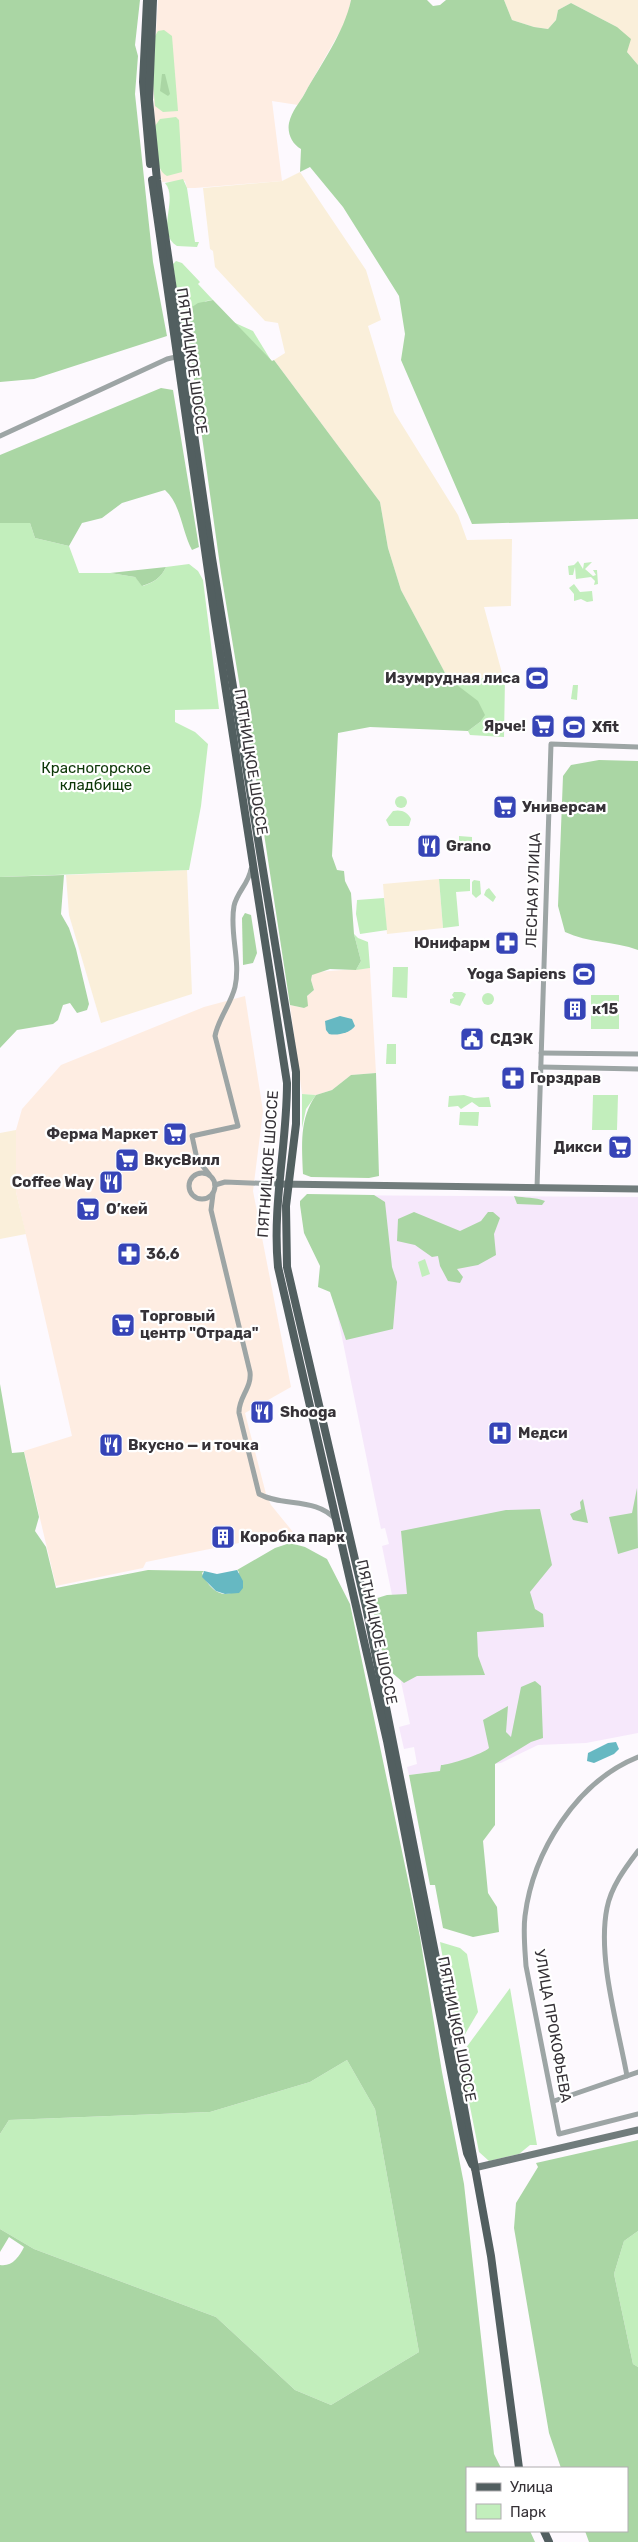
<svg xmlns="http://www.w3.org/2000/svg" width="638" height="2542" viewBox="0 0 638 2542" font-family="Rubik,sans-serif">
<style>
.commercial{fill:#feede2}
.industrial{fill:#faefda}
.built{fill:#f6e8fb}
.green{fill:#c2eebc}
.forest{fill:#aad6a4}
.water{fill:#66b8c2}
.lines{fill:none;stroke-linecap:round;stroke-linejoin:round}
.street{stroke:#9da5a5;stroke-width:5}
.secondary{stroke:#717c7c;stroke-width:7}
.primary{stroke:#525f60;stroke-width:8}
.labels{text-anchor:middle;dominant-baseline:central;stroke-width:4.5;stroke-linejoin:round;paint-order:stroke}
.street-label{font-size:15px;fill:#363237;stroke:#fff}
.poi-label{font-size:15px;font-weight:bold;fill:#363237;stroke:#fff;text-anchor:start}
.park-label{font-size:15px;fill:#0c3707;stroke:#fff}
</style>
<rect width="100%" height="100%" fill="#fdf9fe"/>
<g class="commercial">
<polygon points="158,0 351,0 347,19 298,105 272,101 282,181 195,188 187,188 185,181 162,182 155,129 153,83"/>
<polygon points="370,968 376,1073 351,1075 332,1090 316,1095 302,1094 290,1005 304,1008 307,996 314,990 311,980 312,975 316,972"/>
<polygon points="245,996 263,1111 253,1191 291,1387 245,1413 266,1494 271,1505 293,1532 146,1562 143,1568 56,1586 24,1451 72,1436 16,1192 16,1130 22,1109 61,1065 204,1007"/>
</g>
<g class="industrial">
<polygon points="504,0 638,0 638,65 627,52 617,27 571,3 558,10 556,20 548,29 534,27 512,20"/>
<polygon points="300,172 366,270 381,320 368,326 394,412 458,515 467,540 512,539 511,606 484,607 502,673 452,686 401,590 388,548 380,502 274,360 285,353 278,323 265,321 215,267 213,251 210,249 203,188 282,181"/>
<polygon points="187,870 192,994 101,1023 69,915 66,875"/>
<polygon points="439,879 443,928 387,934 383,884"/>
<polygon points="16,1130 16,1192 26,1234 0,1239 0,1133"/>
</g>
<polygon class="built" points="313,1195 638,1197 638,1733 586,1743 538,1745 501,1763 409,1775 407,1767 417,1764 414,1747 404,1749 399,1727 410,1724 384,1602 393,1600 382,1546 389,1544 385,1528 381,1529"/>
<g class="green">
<polygon points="164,30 172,36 178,111 163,112 155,106 153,83 155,36 158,31"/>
<path d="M 176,117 L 179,120 L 182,172 L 167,176 C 153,168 156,140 155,126 L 160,119 Z"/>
<path d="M 183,179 L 187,188 L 195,242 L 199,242 L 197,247 L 177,246 C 155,232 179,199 165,183 Z"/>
<polygon points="176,261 182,263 200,282 198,284 213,300 206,301 183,314 194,326 188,336 189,344 182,328 173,264"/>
<polygon points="233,322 253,331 272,362"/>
<path d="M 0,523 L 30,523 L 35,538 L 69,546 L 79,573 L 110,573 L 135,577 L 143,586 C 154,582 161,578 166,567 L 189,564 L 198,571 L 203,580 L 219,709 L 175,710 L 175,722 L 195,732 L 208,744 L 201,806 L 189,870 L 0,877 Z"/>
<polygon points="578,561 583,569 584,563 592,562 585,569 593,576 596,575 593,570 597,570 598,584 594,585 595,581 591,577 576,579 575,567 573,575 569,575 568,566 574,565"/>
<polygon points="574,584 580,592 592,591 593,601 587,602 581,599 574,601 574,594 569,588"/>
<polygon points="502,673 505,678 504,737 470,735 468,731 480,722 457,685"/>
<polygon points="573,685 578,685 577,700 571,699"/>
<circle cx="401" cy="802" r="6"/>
<path d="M 393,811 C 401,809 408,812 411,819 L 409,826 L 389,826 L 386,820 Z"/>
<polygon points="459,836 472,837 472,844 467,844 467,848 459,848"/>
<polygon points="439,879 470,879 470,891 456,892 459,926 443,928"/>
<polygon points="474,880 480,881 481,894 476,898 472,894 472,882"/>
<polygon points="489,888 496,897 493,902 484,895 486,890"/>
<polygon points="384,898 387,930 360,934 356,914 357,900"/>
<polygon points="354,934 358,938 368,942 370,968 356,970 361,961"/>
<polygon points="393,967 408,967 407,998 392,997"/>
<polygon points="454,992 462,992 466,994 460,1006 450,1003 450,999 454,998 452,995"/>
<circle cx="488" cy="999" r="6"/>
<rect x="591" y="995" width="28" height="34"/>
<polygon points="387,1044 396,1044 396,1064 386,1064"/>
<polygon points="302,1094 316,1095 306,1109 302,1128"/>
<polygon points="464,1095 474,1098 489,1097 491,1107 479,1107 472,1102 461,1109 458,1106 448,1107 449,1096"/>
<polygon points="593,1095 618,1095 617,1130 592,1130"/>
<polygon points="460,1112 479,1112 478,1126 459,1125"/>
<polygon points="425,1259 430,1274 422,1277 418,1262"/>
<polygon points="440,1942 460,1948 467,1954 478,2012 461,2041 457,2039"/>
<polygon points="510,1988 537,2145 530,2145 519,2154 489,2161 479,2152 460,2056"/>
<polygon points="347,2060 375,2109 419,2352 331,2405 295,2390 216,2317 34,2249 0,2229 0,2134 9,2120 210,2112 310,2082"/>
<polygon points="638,2231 638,2367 633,2364 614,2274 624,2241"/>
</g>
<g class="forest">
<polygon points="0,0 140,0 135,45 138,56 135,94 153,262 167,336 34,379 0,382"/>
<path d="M 351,0 L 427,0 L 433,6 L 440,5 L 446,0 L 504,0 L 512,20 L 534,27 L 548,29 L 556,20 L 558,10 L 571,3 L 617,27 L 631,39 L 627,52 L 638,65 L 638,519 L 472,524 L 401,360 L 405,334 L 399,296 L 343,207 L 310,167 L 300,172 L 301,149 C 292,144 287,133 289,123 C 292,110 299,104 305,93 C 321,64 344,33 351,0 Z"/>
<polygon points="162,74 165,74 170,94 168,96 160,91"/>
<polygon points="213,300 272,361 274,360 380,502 388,548 401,590 452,686 457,685 478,701 485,715 480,722 468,731 370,727 338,733 332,856 337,870 344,871 345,881 351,893 354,934 361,961 356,970 330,969 312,975 311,980 314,990 307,996 308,1006 304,1008 290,1005 256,781 258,768 253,766 221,573 188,336 194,326 183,313 198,303"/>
<path d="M 161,388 L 173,390 L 199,547 L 192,550 C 182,532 181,504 165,490 L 122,503 L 102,518 L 82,523 L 69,546 L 35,538 L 30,523 L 0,523 L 0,455 Z"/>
<path d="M 166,567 C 161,578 154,582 142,586 L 135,577 L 110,573 Z"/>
<path d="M 599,760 L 638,761 L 638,950 C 614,941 588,943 565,932 L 558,906 L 563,776 L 571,765 Z"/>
<polygon points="64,875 61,914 69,928 76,949 89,1004 87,1010 77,1013 70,1003 63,1005 58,1020 53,1024 17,1030 0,1048 0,877"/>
<polygon points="245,913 251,915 257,953 253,963 243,965 242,918"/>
<path d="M 376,1073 L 379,1176 L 369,1178 L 311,1177 L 303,1174 C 302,1145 299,1119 316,1095 L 332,1090 L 351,1075 Z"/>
<polygon points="307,1194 374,1195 385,1202 392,1267 397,1282 393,1329 346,1340 330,1292 318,1287 320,1266 304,1233 300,1205 300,1201"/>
<path d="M 514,1196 C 525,1198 535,1197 545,1201 L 542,1205 L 517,1204 Z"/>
<polygon points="414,1212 460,1231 481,1221 488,1212 493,1212 500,1218 494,1234 496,1255 478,1265 457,1269 463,1277 460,1283 448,1281 440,1266 438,1256 432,1257 415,1245 397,1241 398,1219"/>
<path d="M 0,1384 L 12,1453 L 24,1452 L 39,1517 L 35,1531 L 46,1547 L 56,1588 L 148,1570 L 204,1571 L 202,1573 C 206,1582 215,1595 227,1594 C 231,1593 234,1592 239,1593 L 239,1572 L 237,1570 L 275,1548 L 290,1543 L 305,1547 L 327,1559 L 350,1604 L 420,1937 L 442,2072 L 464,2184 L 494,2454 L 501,2468 L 467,2468 L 467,2531 L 530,2531 L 535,2542 L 0,2542 L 0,2265 C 12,2267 19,2257 24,2247 L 9,2237 L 0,2252 L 0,2229 L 34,2249 L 216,2317 L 295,2390 L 331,2405 L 419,2352 L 375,2109 L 347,2060 L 310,2082 L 210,2112 L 9,2120 L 0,2134 Z"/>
<polygon points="637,1488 638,1548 618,1554 609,1517 632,1513"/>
<polygon points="583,1499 588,1523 573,1520 570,1514 581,1509 580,1502"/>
<polygon points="540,1509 552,1565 530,1592 535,1609 543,1614 544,1627 477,1632 478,1656 485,1675 417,1676 404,1683 390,1671 381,1648 371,1600 387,1595 407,1594 401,1531 506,1510"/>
<path d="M 535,1681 L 541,1686 L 543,1738 L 531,1742 L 495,1764 L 495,1825 L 483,1841 L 488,1893 L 497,1907 L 499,1932 L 473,1937 L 443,1928 L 435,1885 L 430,1885 L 409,1775 L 440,1771 L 441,1765 C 449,1765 483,1754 489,1748 L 483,1720 L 508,1706 L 506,1732 L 511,1737 L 521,1687 Z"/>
<polygon points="638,2140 638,2231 624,2241 614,2274 633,2364 638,2367 638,2542 589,2542 585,2531 627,2531 627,2468 561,2468 549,2433 514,2228 516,2203 538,2167 536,2163"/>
</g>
<g class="water">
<path d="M 340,1016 L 352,1019 L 355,1026 C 350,1033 337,1036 329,1034 L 326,1030 L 325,1021 Z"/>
<polygon points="237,1570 243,1581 243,1588 239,1593 225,1594 216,1591 202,1577 204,1571 217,1574"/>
<polygon points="616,1742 619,1749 614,1754 594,1763 587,1761 588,1753 608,1743"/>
</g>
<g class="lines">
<g class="street">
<polyline points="0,436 167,359 180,356"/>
<polyline points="541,1053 638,1054"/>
<polyline points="541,1067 638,1069"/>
<circle cx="202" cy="1186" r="13"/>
<path d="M 209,1174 L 197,1159 L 192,1136 L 238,1126 L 215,1036 C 218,1019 231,1004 235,987 C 241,960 229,933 234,906 C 237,892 249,883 251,869"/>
<polyline points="215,1185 225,1182 278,1184"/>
<polyline points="537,1188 551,744 638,747"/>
<path d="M 213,1194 L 211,1210 L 250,1372 C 252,1388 238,1398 239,1413 L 259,1494 C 282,1507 317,1497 336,1520"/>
<path d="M 638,1757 C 576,1782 533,1852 525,1916 C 523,1932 525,1950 526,1966 L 559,2134 L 638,2114"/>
<path d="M 627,2076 C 618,2026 597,1957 607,1908 C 611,1887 625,1868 638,1851"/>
<polyline points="554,2101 638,2072"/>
</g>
<g class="secondary">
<polyline points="278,1184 638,1189"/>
<polyline points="474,2168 638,2130"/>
</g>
<g class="primary">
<polyline points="147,0 143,82 150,164"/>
<polyline points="153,0 149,100 157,180 212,558 296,1072 296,1124 286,1206 287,1267 366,1607 445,2003 491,2256 519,2468"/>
<path d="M 152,180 L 215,620 L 287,1083 C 287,1145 272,1205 278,1267 L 387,1741 L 462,2129 L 467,2153 L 472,2164"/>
<polyline points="544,2531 549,2542"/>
</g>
</g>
<defs>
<g id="stadium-square" transform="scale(1.25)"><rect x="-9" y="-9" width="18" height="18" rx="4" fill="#3644b7" stroke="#fff"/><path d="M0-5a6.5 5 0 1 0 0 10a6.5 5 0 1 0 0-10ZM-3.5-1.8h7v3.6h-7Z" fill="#fff"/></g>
<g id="supermarket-square" transform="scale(1.25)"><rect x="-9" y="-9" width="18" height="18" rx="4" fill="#3644b7" stroke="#fff"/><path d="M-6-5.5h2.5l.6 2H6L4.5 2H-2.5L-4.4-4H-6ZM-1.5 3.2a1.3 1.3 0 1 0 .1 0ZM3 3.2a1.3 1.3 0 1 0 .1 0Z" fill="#fff"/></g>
<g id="restaurant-square" transform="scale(1.25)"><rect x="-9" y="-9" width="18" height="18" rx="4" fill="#3644b7" stroke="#fff"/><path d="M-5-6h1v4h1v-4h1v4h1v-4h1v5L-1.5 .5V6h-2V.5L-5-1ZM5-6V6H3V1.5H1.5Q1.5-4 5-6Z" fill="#fff"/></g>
<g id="pharmacy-square" transform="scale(1.25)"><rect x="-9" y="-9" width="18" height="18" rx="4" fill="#3644b7" stroke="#fff"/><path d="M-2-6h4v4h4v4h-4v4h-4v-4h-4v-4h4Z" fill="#fff"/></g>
<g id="building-square" transform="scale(1.25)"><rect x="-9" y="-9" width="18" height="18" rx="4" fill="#3644b7" stroke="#fff"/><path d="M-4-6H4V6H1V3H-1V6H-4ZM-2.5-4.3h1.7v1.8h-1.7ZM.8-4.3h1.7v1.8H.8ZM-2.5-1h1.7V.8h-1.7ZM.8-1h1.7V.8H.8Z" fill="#fff"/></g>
<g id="civic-square" transform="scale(1.25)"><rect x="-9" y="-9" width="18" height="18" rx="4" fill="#3644b7" stroke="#fff"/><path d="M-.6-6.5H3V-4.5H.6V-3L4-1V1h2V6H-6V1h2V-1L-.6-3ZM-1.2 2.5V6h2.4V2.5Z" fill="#fff"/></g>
<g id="hospital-square" transform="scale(1.25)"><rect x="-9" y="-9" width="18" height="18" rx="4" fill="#3644b7" stroke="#fff"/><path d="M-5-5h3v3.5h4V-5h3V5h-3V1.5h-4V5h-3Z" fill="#fff"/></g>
</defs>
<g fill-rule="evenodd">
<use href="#stadium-square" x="537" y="678"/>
<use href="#supermarket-square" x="543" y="726"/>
<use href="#stadium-square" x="574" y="727"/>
<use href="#supermarket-square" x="505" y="807"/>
<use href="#restaurant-square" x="429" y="846"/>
<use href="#pharmacy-square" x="507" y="943"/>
<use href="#stadium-square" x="584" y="974"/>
<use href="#building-square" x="575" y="1009"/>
<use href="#civic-square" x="472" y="1039"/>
<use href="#pharmacy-square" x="513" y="1078"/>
<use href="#supermarket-square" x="175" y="1134"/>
<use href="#supermarket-square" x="620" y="1147"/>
<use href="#supermarket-square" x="127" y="1160"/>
<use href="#restaurant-square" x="111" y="1182"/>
<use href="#supermarket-square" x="88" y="1209"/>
<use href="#pharmacy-square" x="129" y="1254"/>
<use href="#supermarket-square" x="123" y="1325"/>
<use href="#restaurant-square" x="262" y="1412"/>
<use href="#hospital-square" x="500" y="1433"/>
<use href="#restaurant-square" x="111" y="1445"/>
<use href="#building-square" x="223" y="1537"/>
</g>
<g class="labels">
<g class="street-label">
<text transform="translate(192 361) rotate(82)">ПЯТНИЦКОЕ ШОССЕ</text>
<text transform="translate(251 762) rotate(81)">ПЯТНИЦКОЕ ШОССЕ</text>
<text transform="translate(533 890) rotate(-88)">ЛЕСНАЯ УЛИЦА</text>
<text transform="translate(268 1164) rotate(-86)">ПЯТНИЦКОЕ ШОССЕ</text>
<text transform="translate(377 1632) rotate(78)">ПЯТНИЦКОЕ ШОССЕ</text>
<text transform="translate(553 2026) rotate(80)">УЛИЦА ПРОКОФЬЕВА</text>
<text transform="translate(457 2029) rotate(79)">ПЯТНИЦКОЕ ШОССЕ</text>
</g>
<g class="poi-label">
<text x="520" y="678" text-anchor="end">Изумрудная лиса</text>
<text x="526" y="726" text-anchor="end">Ярче!</text>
<text x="592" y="727">Xfit</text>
<text x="522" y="807">Универсам</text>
<text x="446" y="846">Grano</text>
<text x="490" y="943" text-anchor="end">Юнифарм</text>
<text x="566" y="974" text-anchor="end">Yoga Sapiens</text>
<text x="592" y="1009">к15</text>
<text x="490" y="1039">СДЭК</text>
<text x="530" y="1078">Горздрав</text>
<text x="158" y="1134" text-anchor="end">Ферма Маркет</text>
<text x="602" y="1147" text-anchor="end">Дикси</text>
<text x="144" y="1160">ВкусВилл</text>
<text x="94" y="1182" text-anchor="end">Coffee Way</text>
<text x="106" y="1209">О’кей</text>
<text x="146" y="1254">36,6</text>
<text x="140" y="1316">Торговый<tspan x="140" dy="17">центр "Отрада"</tspan></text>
<text x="280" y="1412">Shooga</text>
<text x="518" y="1433">Медси</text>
<text x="128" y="1445">Вкусно — и точка</text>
<text x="240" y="1537">Коробка парк</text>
</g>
<g class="park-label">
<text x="96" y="768">Красногорское<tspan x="96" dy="17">кладбище</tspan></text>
</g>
</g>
<rect x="466" y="2467" width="162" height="65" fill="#ffffff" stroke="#afadaf"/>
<rect x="476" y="2483" width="25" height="8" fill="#525f60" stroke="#afadaf"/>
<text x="510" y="2492" font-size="15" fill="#363237">Улица</text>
<rect x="476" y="2504" width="25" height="15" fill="#c2eebc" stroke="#afadaf"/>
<text x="510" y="2517" font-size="15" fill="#363237">Парк</text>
</svg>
